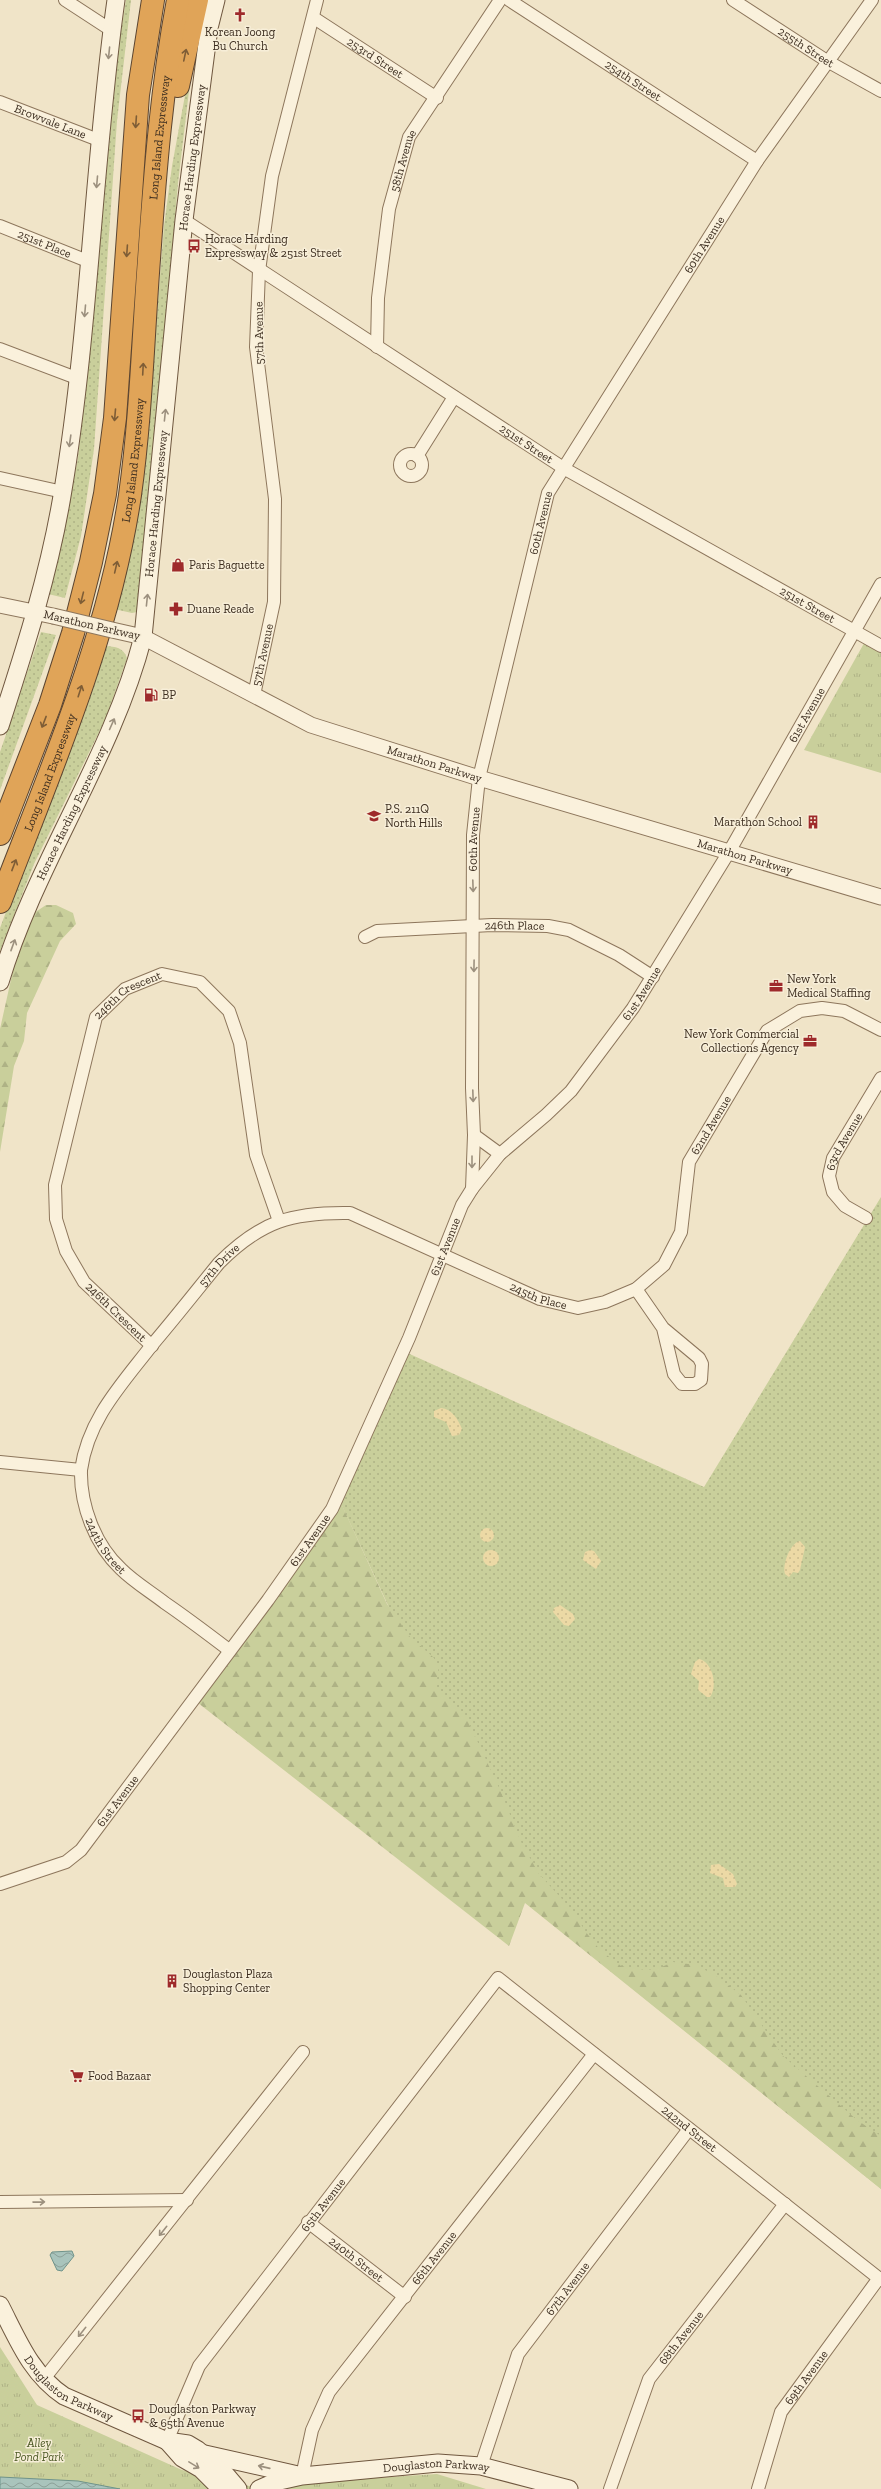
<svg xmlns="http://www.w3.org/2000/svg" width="881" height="2489" viewBox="0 0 881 2489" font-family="'Zilla Slab',serif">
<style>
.grass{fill:url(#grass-dots)}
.forest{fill:url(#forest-firs)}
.sand{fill:url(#sand-dots)}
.park{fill:url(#park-tufts)}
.water{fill:url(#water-waves);stroke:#6f938a}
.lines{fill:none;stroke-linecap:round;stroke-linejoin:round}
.minor-casing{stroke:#8d765c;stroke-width:14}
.tertiary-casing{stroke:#8d765c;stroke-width:17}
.secondary-casing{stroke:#6f573f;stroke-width:19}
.motorway-casing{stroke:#5b4430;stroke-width:24}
.minor{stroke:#faf1dc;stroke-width:12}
.tertiary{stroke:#faf1dc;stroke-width:15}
.secondary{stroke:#faf1dc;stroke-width:17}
.motorway{stroke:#e0a458;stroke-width:22}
.tertiary-bridge-casing{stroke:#8d765c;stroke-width:17;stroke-linecap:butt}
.tertiary-bridge{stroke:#faf1dc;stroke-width:15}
.oneway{stroke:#9c907e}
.oneway2{stroke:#7e5d36}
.labels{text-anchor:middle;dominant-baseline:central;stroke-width:3;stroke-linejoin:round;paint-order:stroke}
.poi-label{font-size:12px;fill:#3d2e20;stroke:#f7eed8;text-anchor:start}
.street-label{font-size:12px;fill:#3d2e20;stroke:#f7eed8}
.park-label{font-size:12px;font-style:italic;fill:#4d5a26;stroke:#f7eed8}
</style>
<defs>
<pattern id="grass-dots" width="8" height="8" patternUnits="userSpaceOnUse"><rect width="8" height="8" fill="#c9cf9b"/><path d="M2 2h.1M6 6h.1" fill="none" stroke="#aeb285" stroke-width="1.8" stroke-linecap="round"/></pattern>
<pattern id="forest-firs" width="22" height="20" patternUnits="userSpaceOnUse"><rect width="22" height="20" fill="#c9cf9b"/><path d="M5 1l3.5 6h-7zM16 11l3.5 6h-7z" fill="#aeb285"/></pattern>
<pattern id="sand-dots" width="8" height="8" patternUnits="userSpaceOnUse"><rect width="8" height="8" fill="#ecd9a5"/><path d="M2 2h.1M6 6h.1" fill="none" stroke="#cbbb8e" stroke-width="1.8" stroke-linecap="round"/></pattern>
<pattern id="park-tufts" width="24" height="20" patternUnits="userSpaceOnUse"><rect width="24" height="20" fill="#c9cf9b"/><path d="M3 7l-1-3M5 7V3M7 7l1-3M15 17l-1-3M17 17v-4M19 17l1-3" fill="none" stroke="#aeb285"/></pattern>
<pattern id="water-waves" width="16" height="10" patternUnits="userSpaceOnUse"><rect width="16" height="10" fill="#a9c4bc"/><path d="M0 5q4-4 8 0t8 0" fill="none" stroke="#8ba098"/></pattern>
</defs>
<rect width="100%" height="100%" fill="#f0e4c8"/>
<g class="grass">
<polygon points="126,0 131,0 117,121 94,449 81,536 65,598 48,594 61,545 78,458 119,44"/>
<polygon points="195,41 178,183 142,598 137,612 132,613 114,609 149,416 164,226 172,166"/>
<polygon points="41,632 56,635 0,790 0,752"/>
<path d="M 105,646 C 116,647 123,647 127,658 L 106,718 L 34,864 L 0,951 L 0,928 Z"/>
<polygon points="881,1197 881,2189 525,1902 338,1497 403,1351 704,1487"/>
</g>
<g class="forest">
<polygon points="46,905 56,905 73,913 76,924 60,941 27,1013 24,1041 14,1066 0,1152 0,1029 14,966 34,913"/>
<polygon points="341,1503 387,1604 410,1637 433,1657 439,1666 435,1688 467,1719 501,1792 521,1842 539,1874 573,1911 585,1931 600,1950 621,1966 645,1970 657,1969 673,1962 696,1965 716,1976 741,1995 783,2056 857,2120 881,2136 881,2189 525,1903 509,1946 193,1699"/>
</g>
<g class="sand">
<path d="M 441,1408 C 452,1409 458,1419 462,1429 L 459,1435 L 452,1436 L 446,1422 L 434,1417 L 434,1411 Z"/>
<circle cx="487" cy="1535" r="7"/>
<path d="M 800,1541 L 805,1547 L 800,1570 L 798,1573 L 793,1572 L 789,1577 L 785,1574 C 782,1565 790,1543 800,1541 Z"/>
<polygon points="590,1550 594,1551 601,1561 596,1569 583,1560 585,1552"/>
<circle cx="491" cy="1558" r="8"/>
<polygon points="560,1605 573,1614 575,1619 569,1626 564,1625 553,1612 554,1608"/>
<path d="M 699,1659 C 713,1662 718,1687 710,1697 L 707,1697 L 698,1690 L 699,1681 L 691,1674 L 695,1662 Z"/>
<polygon points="719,1864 733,1874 737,1884 735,1887 725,1887 723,1878 710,1873 711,1865"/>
</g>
<g class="park">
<polygon points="867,638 881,646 881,773 804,750"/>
<polygon points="0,2347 37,2405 182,2470 249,2486 437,2474 486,2489 0,2489"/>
</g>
<g class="water">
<polygon points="72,2251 74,2256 62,2271 57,2270 50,2255 52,2252"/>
<polygon points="0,2477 78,2481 120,2489 0,2489"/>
</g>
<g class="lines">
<g class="minor-casing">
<g id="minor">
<polyline points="65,0 111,30"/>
<path id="s1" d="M 509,0 L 757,161"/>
<path id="s2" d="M 733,0 L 827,61 L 881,91"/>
<path id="s3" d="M 314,18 L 437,98"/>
<path id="s4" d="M 0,102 L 101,141"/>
<path id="s5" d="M 184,220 L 565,469 L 881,646"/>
<path id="s6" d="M 0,226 L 90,262"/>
<path id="s7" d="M 377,347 L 378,298 L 389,209 L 409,137 L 500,0"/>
<polyline points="0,349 79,379"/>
<circle cx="411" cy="465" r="11"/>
<polyline points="417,456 454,397"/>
<polyline points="0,478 63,492"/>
<path id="s8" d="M 254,695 L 274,602 L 275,499 L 256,347 L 259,271 L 272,176 L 317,0"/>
<path id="s9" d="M 365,937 L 377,931 L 492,925 L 548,926 L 569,930 L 619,955 L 653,977"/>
<polyline points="474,1135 500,1154"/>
<path id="s10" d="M 472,1189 L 474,1135 L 472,1088 L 473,835 L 479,778 L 548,493 L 757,161 L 872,0"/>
<path id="s11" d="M 866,1218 L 845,1206 L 833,1192 L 829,1176 L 833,1158 L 881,1078"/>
<polyline points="636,1289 663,1328 674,1374 682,1384 695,1384 701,1380 702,1364 699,1358 663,1328"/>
<path id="s12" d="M 152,1346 L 84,1282 L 66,1251 L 56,1219 L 55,1185 L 96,1017 L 125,989 L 162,974 L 200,982 L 229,1011 L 240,1043 L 256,1155 L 279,1221"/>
<path id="s13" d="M 0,1462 L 81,1470 C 80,1505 95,1545 121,1569 C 134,1582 151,1592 165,1603 C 187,1618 208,1634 229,1650"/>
<path id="s14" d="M 81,1470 C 88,1419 122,1384 152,1345 C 175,1318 197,1290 219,1263 C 261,1221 292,1212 350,1213 L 540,1299 L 578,1308 L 605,1302 L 636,1289 L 664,1265 L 681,1232 L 689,1162 L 767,1031 L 800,1011 L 822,1008 L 844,1011 L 881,1030"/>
<path id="s15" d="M 0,1884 L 66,1862 L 81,1850 L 268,1600 L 332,1509 L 409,1338 L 462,1205 L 472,1189 L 500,1154 L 546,1115 L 571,1091 L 633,1008 L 729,852 L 881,584"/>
<polyline points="0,2202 187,2200"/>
<path id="s16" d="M 308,2222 L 405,2297"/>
<polyline points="43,2380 303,2052"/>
<path id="s17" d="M 167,2441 L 199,2366 L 498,1978 L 881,2280"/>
<path id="s18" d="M 481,2466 L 518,2354 L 689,2129"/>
<path id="s19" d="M 302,2476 L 312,2430 L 329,2392 L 594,2054"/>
<path id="s20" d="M 610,2489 L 649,2379 L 785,2204"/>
<path id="s21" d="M 758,2489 L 781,2412 L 879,2278"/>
</g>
</g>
<g class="tertiary-casing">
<g id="tertiary">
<polyline points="0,605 53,616"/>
<path id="s22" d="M 112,630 L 143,637 L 311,725 L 479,778 L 881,897"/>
</g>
</g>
<g class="secondary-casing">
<g id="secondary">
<path d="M 0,726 C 25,649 50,571 63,490 C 90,328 93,163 116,0"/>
<path id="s23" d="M 0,982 C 36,862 112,757 143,637 L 184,220 L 209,28 L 216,0"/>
<path id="s24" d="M 0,2305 C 18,2340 31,2374 64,2396 L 167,2441 L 188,2444 L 198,2450 L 221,2469 L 238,2489"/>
<polyline points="167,2441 182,2458 201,2469 221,2489"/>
<polyline points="205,2454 298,2475"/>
<path id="s25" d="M 259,2489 L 275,2482 L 302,2476 L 438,2463 L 481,2466 L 569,2489"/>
</g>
</g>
<g class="motorway-casing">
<g id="motorway">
<polyline points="178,86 197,0"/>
<polyline points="0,834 50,705 73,633 91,562 105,494 115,418 138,95 153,0"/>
<path id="s26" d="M 0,902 C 51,769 109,637 130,495 C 141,416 143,338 149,259 C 155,172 162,85 178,0"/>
</g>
</g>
<use href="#minor" class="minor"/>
<use href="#tertiary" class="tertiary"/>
<use href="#secondary" class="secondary"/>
<use href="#motorway" class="motorway"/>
<g class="tertiary-bridge-casing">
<polyline id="tertiary-bridge" points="53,616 112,630"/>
</g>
<use href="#tertiary-bridge" class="tertiary-bridge"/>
</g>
<defs><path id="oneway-shaft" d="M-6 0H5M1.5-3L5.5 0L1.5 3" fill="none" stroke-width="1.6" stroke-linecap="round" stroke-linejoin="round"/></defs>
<g class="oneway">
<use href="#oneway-shaft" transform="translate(109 53) rotate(96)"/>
<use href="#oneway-shaft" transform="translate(97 182) rotate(95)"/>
<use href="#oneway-shaft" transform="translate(85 311) rotate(95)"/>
<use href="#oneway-shaft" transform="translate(165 415) rotate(-84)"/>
<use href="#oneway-shaft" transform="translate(70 441) rotate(98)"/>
<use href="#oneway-shaft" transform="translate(147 600) rotate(-84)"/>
<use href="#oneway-shaft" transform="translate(112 724) rotate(-66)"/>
<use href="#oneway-shaft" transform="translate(473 886) rotate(88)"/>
<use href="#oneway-shaft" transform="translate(13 945) rotate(-70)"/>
<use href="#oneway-shaft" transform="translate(474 966) rotate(91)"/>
<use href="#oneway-shaft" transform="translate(473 1096) rotate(88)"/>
<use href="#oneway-shaft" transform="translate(472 1162) rotate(90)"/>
<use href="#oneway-shaft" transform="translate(39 2202) rotate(-1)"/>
<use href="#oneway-shaft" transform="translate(163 2231) rotate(129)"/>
<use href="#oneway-shaft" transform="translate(82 2332) rotate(129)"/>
<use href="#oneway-shaft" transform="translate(194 2465) rotate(31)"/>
<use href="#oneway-shaft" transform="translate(264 2467) rotate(-167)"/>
</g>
<g class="oneway2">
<use href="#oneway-shaft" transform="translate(185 55) rotate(-78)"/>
<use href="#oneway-shaft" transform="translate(136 122) rotate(94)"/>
<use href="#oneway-shaft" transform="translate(127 251) rotate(94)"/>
<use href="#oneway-shaft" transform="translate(143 369) rotate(-87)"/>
<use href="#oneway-shaft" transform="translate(115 415) rotate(95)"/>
<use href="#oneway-shaft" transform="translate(116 567) rotate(-77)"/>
<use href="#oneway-shaft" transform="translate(82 598) rotate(104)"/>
<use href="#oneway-shaft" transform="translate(80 691) rotate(-72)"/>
<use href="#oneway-shaft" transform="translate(44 722) rotate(111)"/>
<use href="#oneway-shaft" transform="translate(14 865) rotate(-69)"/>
</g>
<defs>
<g id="church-bare" transform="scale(1.08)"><path d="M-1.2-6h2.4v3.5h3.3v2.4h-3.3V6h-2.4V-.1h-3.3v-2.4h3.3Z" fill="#9e2a2b" stroke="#f7eed8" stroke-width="2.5" paint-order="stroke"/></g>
<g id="bus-bare" transform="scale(1.08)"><path d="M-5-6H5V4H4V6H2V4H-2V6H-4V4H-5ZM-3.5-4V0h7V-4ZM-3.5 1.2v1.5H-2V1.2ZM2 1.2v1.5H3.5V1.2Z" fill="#9e2a2b" stroke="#f7eed8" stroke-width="2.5" paint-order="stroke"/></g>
<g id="shop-bare" transform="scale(1.08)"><path d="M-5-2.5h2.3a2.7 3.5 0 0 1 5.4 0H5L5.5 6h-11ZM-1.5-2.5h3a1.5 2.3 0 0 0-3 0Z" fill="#9e2a2b" stroke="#f7eed8" stroke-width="2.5" paint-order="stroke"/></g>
<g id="pharmacy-bare" transform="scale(1.08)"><path d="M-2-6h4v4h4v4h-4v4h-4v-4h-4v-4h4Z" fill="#9e2a2b" stroke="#f7eed8" stroke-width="2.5" paint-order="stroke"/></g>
<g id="fuel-bare" transform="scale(1.08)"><path d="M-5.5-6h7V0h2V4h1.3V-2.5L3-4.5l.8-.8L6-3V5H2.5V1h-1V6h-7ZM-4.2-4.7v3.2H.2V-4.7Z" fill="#9e2a2b" stroke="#f7eed8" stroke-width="2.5" paint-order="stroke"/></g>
<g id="school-bare" transform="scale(1.08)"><path d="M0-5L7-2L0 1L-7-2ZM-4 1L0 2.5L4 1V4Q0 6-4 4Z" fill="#9e2a2b" stroke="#f7eed8" stroke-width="2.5" paint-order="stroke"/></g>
<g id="building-bare" transform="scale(1.08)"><path d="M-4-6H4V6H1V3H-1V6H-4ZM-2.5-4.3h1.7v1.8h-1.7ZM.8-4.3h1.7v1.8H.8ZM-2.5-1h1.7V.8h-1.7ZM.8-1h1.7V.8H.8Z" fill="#9e2a2b" stroke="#f7eed8" stroke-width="2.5" paint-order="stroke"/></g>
<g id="office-bare" transform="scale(1.08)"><path d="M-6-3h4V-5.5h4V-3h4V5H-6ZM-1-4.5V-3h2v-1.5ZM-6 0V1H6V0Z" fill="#9e2a2b" stroke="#f7eed8" stroke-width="2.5" paint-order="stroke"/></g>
<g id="supermarket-bare" transform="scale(1.08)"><path d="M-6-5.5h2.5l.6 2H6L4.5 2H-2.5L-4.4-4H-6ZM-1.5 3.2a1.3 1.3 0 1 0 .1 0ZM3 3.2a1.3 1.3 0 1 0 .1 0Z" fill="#9e2a2b" stroke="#f7eed8" stroke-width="2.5" paint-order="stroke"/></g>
</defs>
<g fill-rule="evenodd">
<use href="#church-bare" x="240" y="15"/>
<use href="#bus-bare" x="194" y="246"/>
<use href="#shop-bare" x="178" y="565"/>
<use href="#pharmacy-bare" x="176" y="609"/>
<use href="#fuel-bare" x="151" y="695"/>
<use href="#school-bare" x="374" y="816"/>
<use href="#building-bare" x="813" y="822"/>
<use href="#office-bare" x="776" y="986"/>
<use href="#office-bare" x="810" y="1041"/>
<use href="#building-bare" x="172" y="1981"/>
<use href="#supermarket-bare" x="77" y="2076"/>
<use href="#bus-bare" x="138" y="2416"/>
</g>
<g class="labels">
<g class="poi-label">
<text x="240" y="32" text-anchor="middle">Korean Joong<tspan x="240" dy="14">Bu Church</tspan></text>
<text x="205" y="239">Horace Harding<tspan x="205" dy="14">Expressway &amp; 251st Street</tspan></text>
<text x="189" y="565">Paris Baguette</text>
<text x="187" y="609">Duane Reade</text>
<text x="162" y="695">BP</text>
<text x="385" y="809">P.S. 211Q<tspan x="385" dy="14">North Hills</tspan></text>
<text x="802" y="822" text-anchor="end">Marathon School</text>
<text x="787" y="979">New York<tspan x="787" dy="14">Medical Staffing</tspan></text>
<text x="799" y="1034" text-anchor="end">New York Commercial<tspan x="799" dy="14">Collections Agency</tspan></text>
<text x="183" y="1974">Douglaston Plaza<tspan x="183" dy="14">Shopping Center</tspan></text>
<text x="88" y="2076">Food Bazaar</text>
<text x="149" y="2409">Douglaston Parkway<tspan x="149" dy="14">&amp; 65th Avenue</tspan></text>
</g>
<g class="street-label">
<text stroke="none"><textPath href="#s2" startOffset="87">255th Street</textPath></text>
<text stroke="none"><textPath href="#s3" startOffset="73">253rd Street</textPath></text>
<text stroke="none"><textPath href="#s1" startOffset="148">254th Street</textPath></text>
<text stroke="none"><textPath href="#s4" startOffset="54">Browvale Lane</textPath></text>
<text stroke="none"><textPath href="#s26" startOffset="787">Long Island Expressway</textPath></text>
<text stroke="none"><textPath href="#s23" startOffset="856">Horace Harding Expressway</textPath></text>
<text stroke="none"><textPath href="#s7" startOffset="189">58th Avenue</textPath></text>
<text stroke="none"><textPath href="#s6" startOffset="48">251st Place</textPath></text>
<text stroke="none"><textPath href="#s10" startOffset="998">60th Avenue</textPath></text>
<text transform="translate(259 333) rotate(-91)">57th Avenue</text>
<text stroke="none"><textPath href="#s5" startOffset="409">251st Street</textPath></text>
<text stroke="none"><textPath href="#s26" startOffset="463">Long Island Expressway</textPath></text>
<text stroke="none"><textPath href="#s23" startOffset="508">Horace Harding Expressway</textPath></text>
<text stroke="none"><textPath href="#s10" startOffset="674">60th Avenue</textPath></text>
<text stroke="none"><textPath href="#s5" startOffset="733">251st Street</textPath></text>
<text transform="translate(92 625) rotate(13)">Marathon Parkway</text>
<text stroke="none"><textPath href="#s8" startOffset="41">57th Avenue</textPath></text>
<text stroke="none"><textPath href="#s15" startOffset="1446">61st Avenue</textPath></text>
<text stroke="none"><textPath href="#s22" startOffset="351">Marathon Parkway</textPath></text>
<text stroke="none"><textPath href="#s26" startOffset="139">Long Island Expressway</textPath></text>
<text stroke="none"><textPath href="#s23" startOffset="184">Horace Harding Expressway</textPath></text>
<text stroke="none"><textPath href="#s10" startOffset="350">60th Avenue</textPath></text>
<text stroke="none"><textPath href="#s22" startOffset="675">Marathon Parkway</textPath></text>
<text stroke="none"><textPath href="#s9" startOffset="151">246th Place</textPath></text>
<text stroke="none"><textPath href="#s15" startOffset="1122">61st Avenue</textPath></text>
<text stroke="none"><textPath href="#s12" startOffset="409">246th Crescent</textPath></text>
<text stroke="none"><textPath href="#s14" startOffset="893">62nd Avenue</textPath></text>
<text stroke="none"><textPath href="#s11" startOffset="97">63rd Avenue</textPath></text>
<text stroke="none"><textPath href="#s15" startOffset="798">61st Avenue</textPath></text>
<text stroke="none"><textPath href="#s14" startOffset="250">57th Drive</textPath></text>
<text stroke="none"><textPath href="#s14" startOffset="603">245th Place</textPath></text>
<text transform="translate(116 1312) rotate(44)">246th Crescent</text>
<text stroke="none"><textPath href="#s15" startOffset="474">61st Avenue</textPath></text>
<text stroke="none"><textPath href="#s13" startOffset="163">244th Street</textPath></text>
<text stroke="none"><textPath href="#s15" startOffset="150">61st Avenue</textPath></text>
<text stroke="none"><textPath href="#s17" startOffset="815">242nd Street</textPath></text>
<text stroke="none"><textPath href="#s17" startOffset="285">65th Avenue</textPath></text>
<text stroke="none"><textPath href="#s19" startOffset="259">66th Avenue</textPath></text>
<text stroke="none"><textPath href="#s16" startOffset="61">240th Street</textPath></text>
<text stroke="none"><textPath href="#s18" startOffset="200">67th Avenue</textPath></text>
<text stroke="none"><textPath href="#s20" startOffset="169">68th Avenue</textPath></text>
<text stroke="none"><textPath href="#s21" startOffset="123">69th Avenue</textPath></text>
<text stroke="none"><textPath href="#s24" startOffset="112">Douglaston Parkway</textPath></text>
<text stroke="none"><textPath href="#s25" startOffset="180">Douglaston Parkway</textPath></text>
</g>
<g class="park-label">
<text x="39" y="2443">Alley<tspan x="39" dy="14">Pond Park</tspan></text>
</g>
</g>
</svg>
